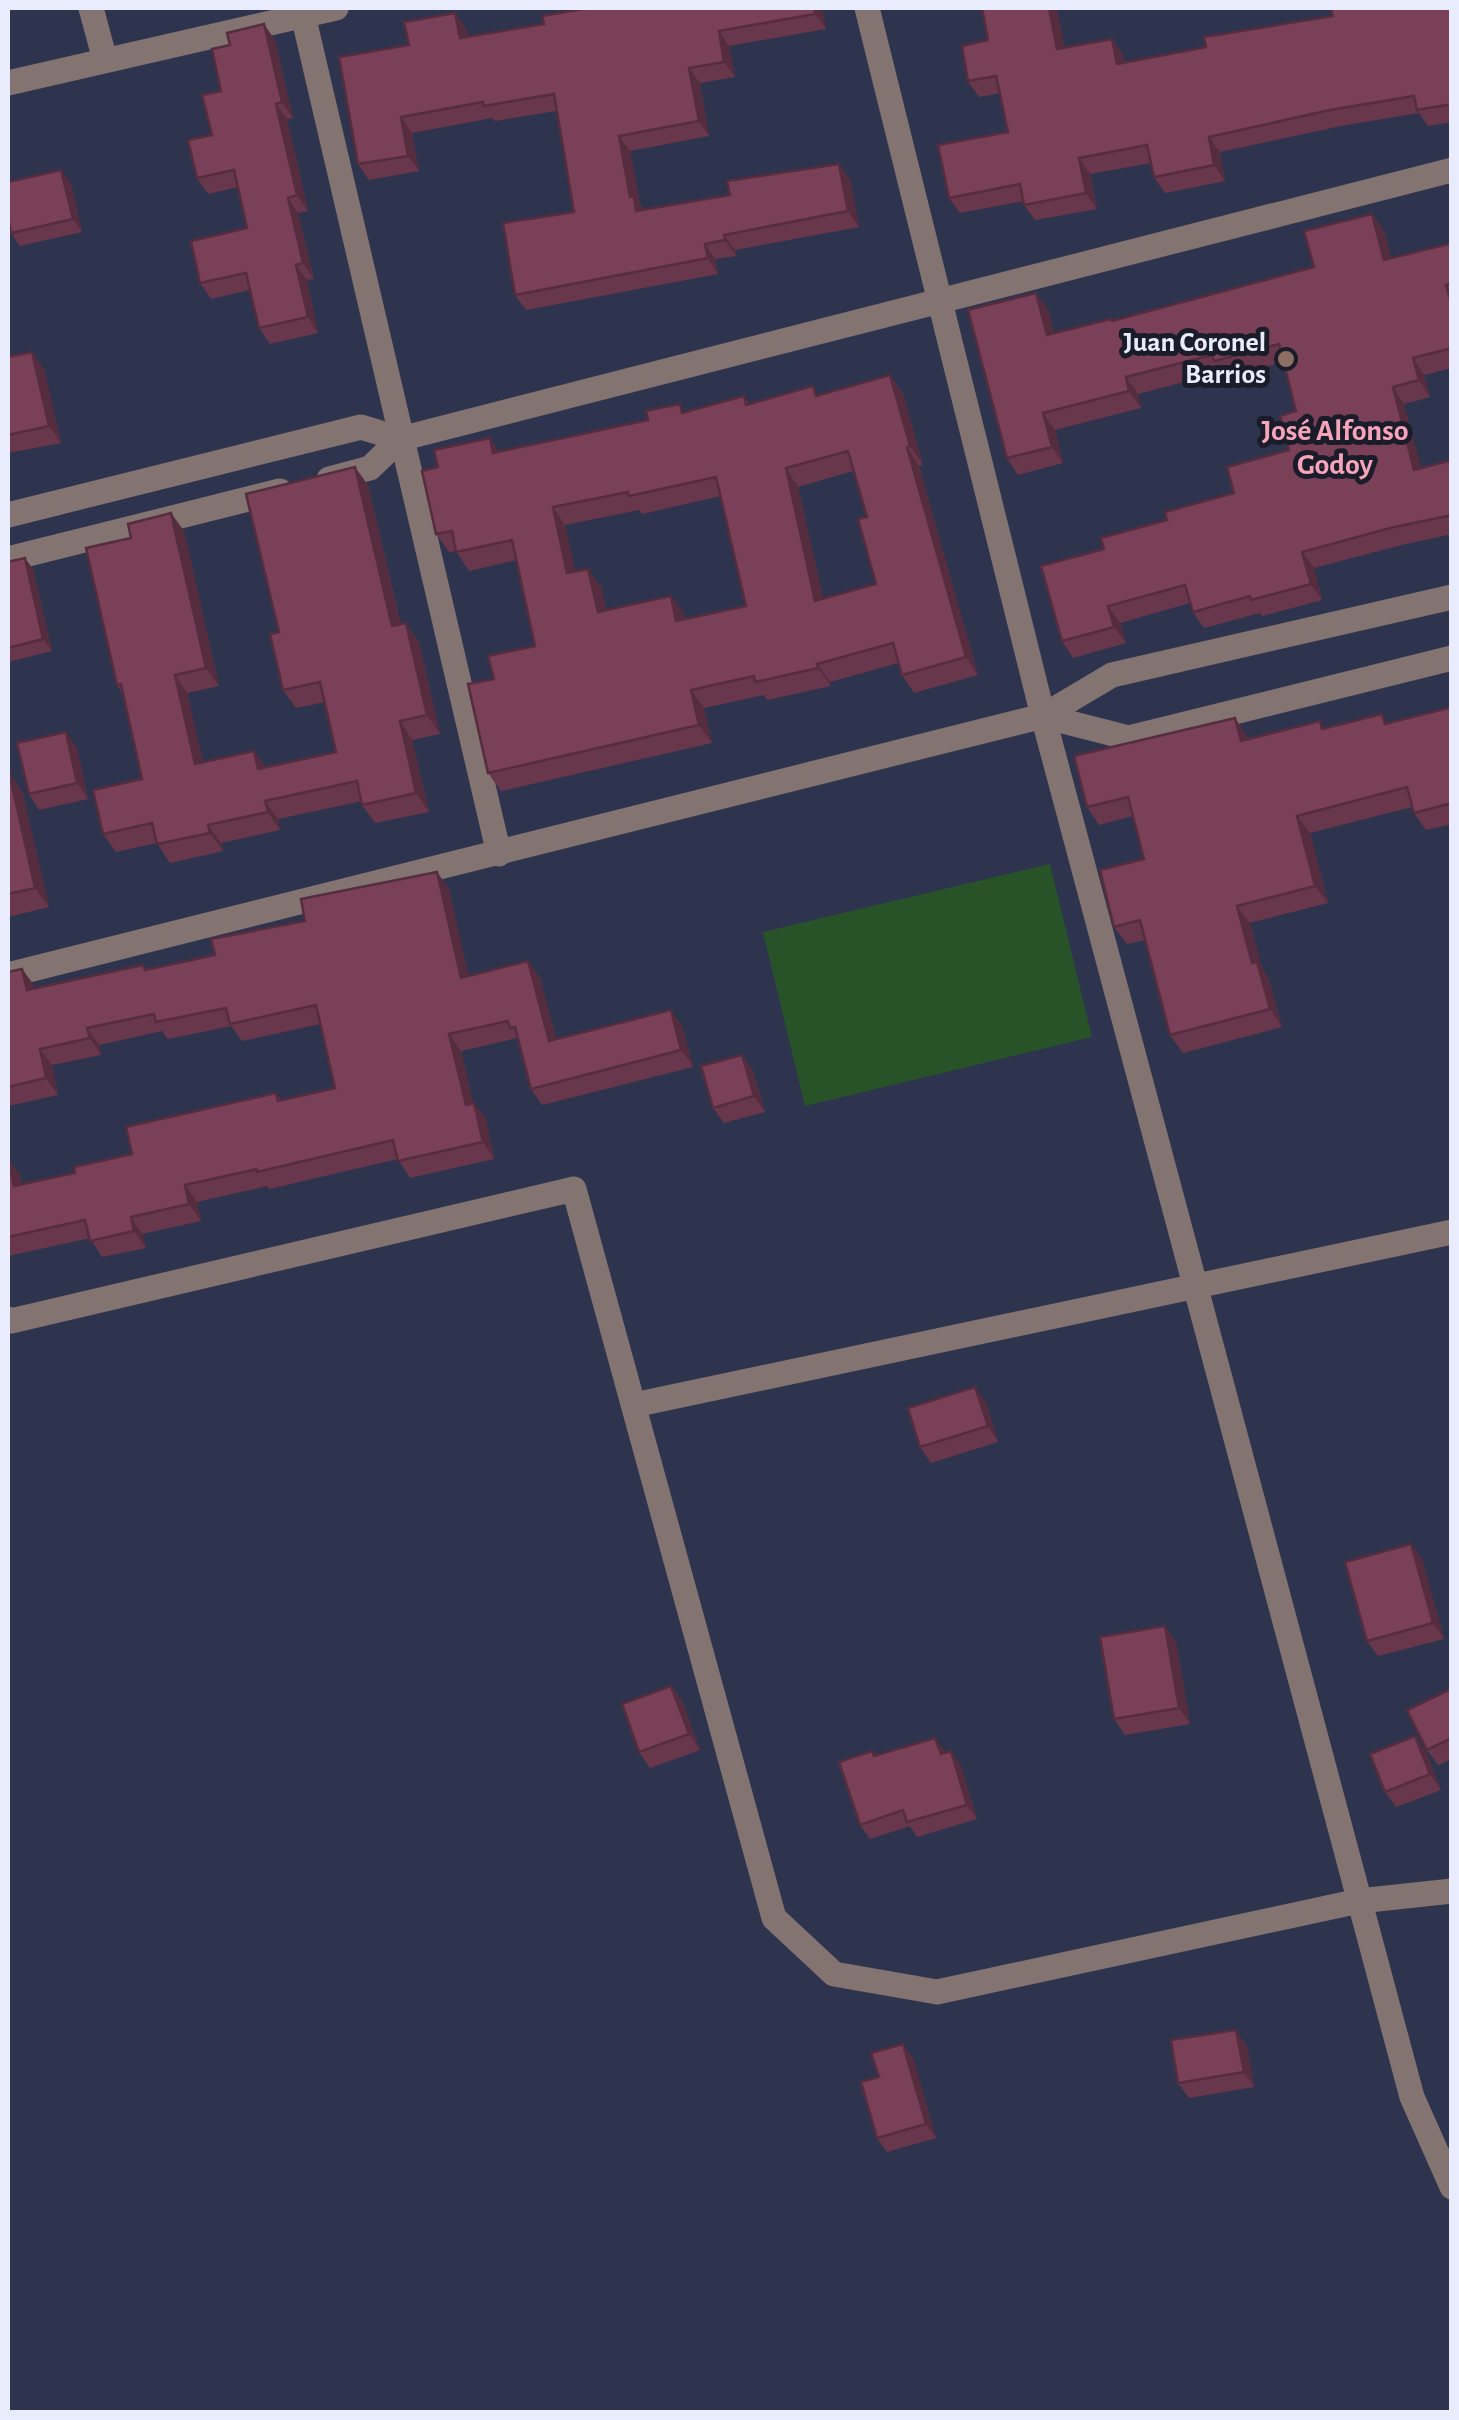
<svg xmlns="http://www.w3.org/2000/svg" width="1459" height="2420" viewBox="0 0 1459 2420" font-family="'Alegreya Sans',sans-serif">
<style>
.green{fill:#285329}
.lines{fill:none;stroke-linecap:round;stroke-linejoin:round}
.minor{stroke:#837371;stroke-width:25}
.wall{fill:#68374c;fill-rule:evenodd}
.shaded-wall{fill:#552d3e}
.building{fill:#794058;stroke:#552d3e;stroke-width:2.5;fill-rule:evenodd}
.education-dot{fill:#8d6e63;stroke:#1a1d29;stroke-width:4}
.labels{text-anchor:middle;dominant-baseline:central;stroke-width:10;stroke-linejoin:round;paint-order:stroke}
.poi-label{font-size:28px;font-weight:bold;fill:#e8ecfd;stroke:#1a1d29;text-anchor:end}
.neighbourhood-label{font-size:30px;font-weight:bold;fill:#f6a4b9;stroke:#1a1d29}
</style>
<rect width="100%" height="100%" fill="#2f344e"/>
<polygon class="green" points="1050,864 1092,1037 805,1106 763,932"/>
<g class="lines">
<g class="minor">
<polyline points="91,8 105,60"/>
<polyline points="867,8 1043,716 1412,2097 1452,2187"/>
<polyline points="303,15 499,854"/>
<polyline points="8,83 336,8"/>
<polyline points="329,479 370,468 400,439 1452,170"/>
<polyline points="8,515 361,427 400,439"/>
<polyline points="8,559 280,491"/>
<polyline points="1043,716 1129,738 1452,658"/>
<polyline points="8,975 1043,716 1112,675 1452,597"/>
<polyline points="8,1319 11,1321 574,1189 774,1918 834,1974 937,1992 1359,1901 1452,1891"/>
<polyline points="634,1405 1452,1232"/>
</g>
</g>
<g class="wall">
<polygon points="589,8 822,8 826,29 729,46 735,77 700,83 709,136 630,151 640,204 644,210 850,179 859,227 735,250 736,256 715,259 718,274 526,310 515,295 574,212 556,111 495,121 492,118 412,133 419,171 369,180 358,164 409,45 466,28 468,36 544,24"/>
<polygon points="1452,8 1452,122 1428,126 1419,113 1341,126 1220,152 1225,181 1165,193 1154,177 1151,163 1090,174 1097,209 1035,220 1024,205 1023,201 960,213 949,198 1008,132 1000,93 979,97 968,81 988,40 1065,48 1112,39 1123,55 1125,62"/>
<polygon points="275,40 293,118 287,119 308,211 298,213 314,279 307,280 318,333 270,344 259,328 250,290 211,299 200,283 247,228 238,187 208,194 197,178 212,135 221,91"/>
<polygon points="8,182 71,183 82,232 20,246 11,233 10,229 8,229"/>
<polygon points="1372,214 1384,231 1391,258 1452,243 1452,368 1424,375 1430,397 1404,404 1421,468 1452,460 1452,534 1402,545 1314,568 1322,600 1263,616 1260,613 1204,628 1193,612 1190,603 1120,623 1126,643 1073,658 1062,641 1104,549 1167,520 1234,493 1289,450 1296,411 1284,362 1225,377 1222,372 1138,394 1141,408 1055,430 1063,463 1018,475 1007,458 1048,309 1054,333 1111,319 1113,321 1314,267"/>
<polygon points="8,357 44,369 61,443 8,453"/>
<path d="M 890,375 L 903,394 L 923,465 L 919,466 L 978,675 L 914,693 L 902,675 L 898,663 L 830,682 L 831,686 L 767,700 L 764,695 L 704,708 L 712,743 L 501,791 L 488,773 L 494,679 L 535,646 L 517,560 L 469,571 L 456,551 L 449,552 L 436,534 L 499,452 L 686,412 L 744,396 L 749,404 L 819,395 ZM 853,471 L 867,517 L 876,584 L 823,599 L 798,487 ZM 721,496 L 746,606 L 685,619 L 684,614 L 671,596 L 606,610 L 601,587 L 588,569 L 575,572 L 565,525 L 639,510 L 642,514 Z"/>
<polygon points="368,485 401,625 419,642 440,734 412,740 429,812 375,823 362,805 362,801 278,819 280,830 221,843 223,851 170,863 157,843 116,852 103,834 142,779 123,694 117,685 184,531 219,686 187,693 203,763 254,751 266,768 336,752 325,702 296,708 283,690 279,632"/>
<polygon points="8,562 33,569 52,651 8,662"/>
<polygon points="1452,707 1452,824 1426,830 1414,813 1412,807 1310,833 1328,903 1250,923 1262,968 1269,980 1282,1027 1183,1053 1170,1035 1145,940 1127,944 1114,927 1144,859 1133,816 1099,825 1087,807 1247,736 1248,739 1325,729 1389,723"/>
<polygon points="77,748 88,799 39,810 29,794"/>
<polygon points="8,772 9,772 22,791 49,907 8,917"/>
<polygon points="449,889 468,977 528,961 540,978 556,1039 682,1026 693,1067 542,1105 531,1089 517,1038 461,1051 473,1103 486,1119 494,1159 410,1178 398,1159 269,1189 267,1186 197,1202 201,1221 142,1234 146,1248 102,1257 90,1238 8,1256 8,1159 20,1175 22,1184 75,1173 132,1154 276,1093 281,1100 335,1088 320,1024 242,1041 231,1026 168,1039 162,1031 99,1045 101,1055 52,1065 58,1095 8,1106 8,972 22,969 35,989 147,970 215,955 305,921"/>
<polygon points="742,1055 753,1071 765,1112 724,1123 713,1108"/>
<polygon points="986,1402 998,1442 931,1463 920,1447"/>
<polygon points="1411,1544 1422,1559 1444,1639 1378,1656 1367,1641"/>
<polygon points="1165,1626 1176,1642 1190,1724 1125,1735 1114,1719"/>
<polygon points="671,1686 682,1701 700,1750 650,1768 639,1752"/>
<polygon points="1452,1690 1452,1759 1438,1765 1427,1750"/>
<polygon points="872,1751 875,1755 946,1753 951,1751 961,1766 977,1819 917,1837 910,1826 870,1839 860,1825"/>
<polygon points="1426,1752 1441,1790 1396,1807 1385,1792"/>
<polygon points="1247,2046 1254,2087 1189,2098 1178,2083"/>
<polygon points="913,2058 936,2138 887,2152 877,2138 879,2077"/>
</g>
<g class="shaded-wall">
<polygon points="814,8 822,8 826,29 815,14"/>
<polygon points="1049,8 1057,8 1068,65 1057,49"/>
<polygon points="455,13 466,28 471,53 460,38"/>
<polygon points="264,24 275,40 293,118 282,102"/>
<polygon points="719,31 729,46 735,77 724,62"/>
<polygon points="1112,39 1123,55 1128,79 1117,64"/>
<polygon points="689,68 700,83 709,136 699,121"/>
<polygon points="276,104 287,119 308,211 297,195"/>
<polygon points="401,117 412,133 419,171 408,156"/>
<polygon points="619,136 630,151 640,204 644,211 636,211 630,197"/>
<polygon points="1209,137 1220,152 1225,181 1214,165"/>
<polygon points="1079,158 1090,174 1097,209 1086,193"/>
<polygon points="839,164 850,179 859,227 848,211"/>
<polygon points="61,170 71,183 82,232 73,219"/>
<polygon points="288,198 298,213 314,279 303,263"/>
<polygon points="1372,214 1384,231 1395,276 1384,260"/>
<polygon points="724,235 735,250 736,256 725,240"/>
<polygon points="705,244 715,259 718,274 708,258"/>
<polygon points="296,265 307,280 318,333 308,317"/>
<polygon points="1036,293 1048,309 1058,352 1047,335"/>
<polygon points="32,352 44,369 61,443 49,426"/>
<polygon points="1413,358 1424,375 1430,397 1419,380"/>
<polygon points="890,375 903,394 923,465 910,446"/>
<polygon points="1126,377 1138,394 1141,408 1129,391"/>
<polygon points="1393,387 1404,404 1426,486 1414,470"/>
<polygon points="1043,413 1055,430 1063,463 1052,447"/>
<polygon points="490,438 502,456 493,453"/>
<polygon points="907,447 919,466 978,675 966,657"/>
<polygon points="355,467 368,485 405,645 392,626"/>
<polygon points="786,468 798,487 828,619 815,601"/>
<polygon points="553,507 565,525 580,591 567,573"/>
<polygon points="171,513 184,531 219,686 206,668"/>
<polygon points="1302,552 1314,568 1322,600 1311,584"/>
<polygon points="25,558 33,569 52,651 43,639"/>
<polygon points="588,569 601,587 611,630 598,612"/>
<polygon points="671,596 684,614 689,639 676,621"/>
<polygon points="1108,606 1120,623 1126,643 1114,627"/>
<polygon points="406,623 419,642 440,734 427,715"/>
<polygon points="817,664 830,682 831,686 818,668"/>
<polygon points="175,675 187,693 208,783 195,764"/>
<polygon points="691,690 704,708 712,743 699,725"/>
<polygon points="1235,718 1247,736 1253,759 1241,741"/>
<polygon points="400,721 412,740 429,812 416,793"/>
<polygon points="66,732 77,748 88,799 77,783"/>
<polygon points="254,751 267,770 258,769"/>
<polygon points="9,772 22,791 49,907 35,888"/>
<polygon points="265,801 278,819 280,830 268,812"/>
<polygon points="1297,816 1310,833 1328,903 1315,886"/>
<polygon points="208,825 221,843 223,851 210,833"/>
<polygon points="437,872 449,889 473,995 461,978"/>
<polygon points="1237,906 1250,923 1262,968 1269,980 1282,1027 1270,1009 1252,963"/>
<polygon points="528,961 540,978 561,1057 549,1041"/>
<polygon points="22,969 34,985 39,1007 27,990"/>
<polygon points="671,1010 682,1026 693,1067 681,1050"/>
<polygon points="87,1028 99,1045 101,1055 90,1038"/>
<polygon points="449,1034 461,1051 477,1121 466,1105"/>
<polygon points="40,1049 52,1065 58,1095 46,1078"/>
<polygon points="742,1055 753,1071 765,1112 754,1096"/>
<polygon points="474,1103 486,1119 494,1159 483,1142"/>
<polygon points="8,1159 20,1175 26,1203 14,1186"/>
<polygon points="185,1185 197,1202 201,1221 189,1204"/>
<polygon points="131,1217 142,1234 146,1248 134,1231"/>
<polygon points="975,1387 986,1402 998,1442 988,1426"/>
<polygon points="1411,1544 1422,1559 1444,1639 1433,1623"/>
<polygon points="1165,1626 1176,1642 1190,1724 1179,1708"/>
<polygon points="671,1686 682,1701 700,1750 689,1734"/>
<polygon points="1415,1736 1426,1752 1441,1790 1430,1774"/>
<polygon points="935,1738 945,1752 941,1754"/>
<polygon points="951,1751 961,1766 977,1819 967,1805"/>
<polygon points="1236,2030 1247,2046 1254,2087 1244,2072"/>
<polygon points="903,2044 913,2058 936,2138 926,2124"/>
</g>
<g class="building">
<polygon points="589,8 814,8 815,14 719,31 724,62 689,68 699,121 619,136 630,197 634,196 636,211 730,195 727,181 839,164 848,211 724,235 725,240 705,244 708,258 515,295 503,223 574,212 554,94 484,106 483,102 401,117 408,156 358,164 339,57 409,45 404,22 455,13 460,38 544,24 542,16"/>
<polygon points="982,8 1049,8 1057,49 1112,39 1117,64 1206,47 1204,37 1333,16 1331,8 1452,8 1452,104 1417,110 1414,96 1330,110 1209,137 1214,165 1154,177 1147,145 1079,158 1086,193 1024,205 1020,184 949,198 938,145 1008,132 996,76 968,81 962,46 988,40"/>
<polygon points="264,24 282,102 276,104 297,195 288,198 303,263 296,265 308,317 259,328 246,273 200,283 191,241 247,228 234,170 197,178 188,140 212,135 202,95 221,91 212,49 230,45 227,33"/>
<polygon points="61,170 73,219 11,233 8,216 8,182"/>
<polygon points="1372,214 1384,260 1452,243 1452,283 1446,285 1452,305 1452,348 1413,358 1419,380 1393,387 1414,470 1452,460 1452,515 1390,528 1302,552 1311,584 1251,600 1250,596 1193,612 1185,585 1108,606 1114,627 1062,641 1041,566 1104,549 1101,538 1167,520 1165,512 1234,493 1227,467 1289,450 1280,416 1296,411 1279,344 1214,361 1212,355 1126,377 1129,391 1043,413 1052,447 1007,458 968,310 1036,293 1047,335 1111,319 1112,321 1314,267 1304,231"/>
<polygon points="32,352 49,426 8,435 8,357"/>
<path d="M 890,375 L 910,446 L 907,447 L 966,657 L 902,675 L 893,643 L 817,664 L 818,668 L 755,682 L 754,676 L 691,690 L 699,725 L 488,773 L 468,684 L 494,679 L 488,656 L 535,646 L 512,540 L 456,552 L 452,531 L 436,534 L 422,471 L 438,467 L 434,450 L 490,438 L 493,453 L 648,420 L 646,411 L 680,404 L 682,413 L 744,396 L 746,405 L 813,386 L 816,396 ZM 848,451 L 867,517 L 858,519 L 876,584 L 815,601 L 786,468 ZM 716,477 L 746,606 L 676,621 L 671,596 L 598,612 L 588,569 L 567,573 L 553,507 L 628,492 L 629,496 Z"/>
<polygon points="355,467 392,626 406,623 427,715 400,721 416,793 362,805 357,781 265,801 268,812 208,825 210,833 157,844 152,823 103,834 93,790 142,779 121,684 117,685 86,548 131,538 128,524 171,513 206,668 175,675 195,764 254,751 258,769 336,752 320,682 283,690 270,634 279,632 246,494"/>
<polygon points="25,558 43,639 8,648 8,562"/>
<polygon points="1452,707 1452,803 1414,813 1407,787 1297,816 1315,886 1237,906 1252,963 1257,962 1270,1009 1170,1035 1140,920 1114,927 1100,870 1144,859 1128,797 1087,807 1074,756 1235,718 1241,741 1320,721 1322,729 1382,714 1385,724"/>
<polygon points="66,732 77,783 29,794 17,743"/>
<polygon points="8,772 9,772 35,888 8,894"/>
<polygon points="437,872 461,978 528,961 549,1041 671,1010 681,1050 531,1089 515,1027 510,1028 508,1021 449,1034 466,1105 474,1103 483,1142 398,1161 393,1140 257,1172 257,1169 185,1185 189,1204 131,1217 134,1231 90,1241 85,1220 8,1237 8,1159 14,1186 75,1173 74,1167 132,1154 126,1127 276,1093 278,1101 335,1088 316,1005 230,1024 226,1008 156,1022 154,1014 87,1028 90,1038 40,1049 46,1078 8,1087 8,972 22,969 27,990 143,965 145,970 215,955 211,939 305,921 301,899"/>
<polygon points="742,1055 754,1096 713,1108 701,1066"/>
<polygon points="975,1387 988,1426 920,1447 908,1408"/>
<polygon points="1411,1544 1433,1623 1367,1641 1345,1562"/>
<polygon points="1165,1626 1179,1708 1114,1719 1100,1637"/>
<polygon points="671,1686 689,1734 639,1752 622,1704"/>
<polygon points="1451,1689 1452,1738 1427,1750 1407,1710"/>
<polygon points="1415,1736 1430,1774 1385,1792 1370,1754"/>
<polygon points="935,1738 941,1754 951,1751 967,1805 907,1822 903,1810 860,1825 839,1762 872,1751 874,1756"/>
<polygon points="1236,2030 1244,2072 1178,2083 1171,2040"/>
<polygon points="903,2044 926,2124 877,2138 861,2082 879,2077 871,2053"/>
</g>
<circle class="education-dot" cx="1286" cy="359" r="10"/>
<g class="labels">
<g class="poi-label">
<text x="1266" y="343">Juan Coronel<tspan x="1266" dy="32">Barrios</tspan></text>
</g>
<g class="neighbourhood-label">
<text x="1335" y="431">José Alfonso<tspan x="1335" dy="34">Godoy</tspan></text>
</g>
</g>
<rect width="1459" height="2420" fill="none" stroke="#e8ecfd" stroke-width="20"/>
</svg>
